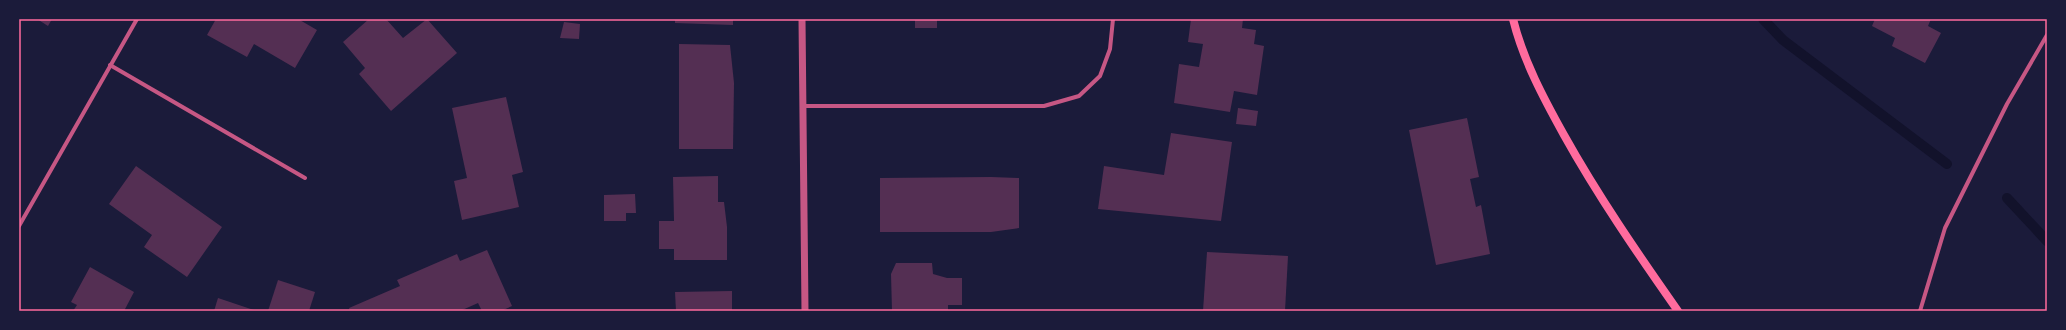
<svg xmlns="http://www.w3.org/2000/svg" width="2066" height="330" viewBox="0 0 2066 330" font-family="'Asap Condensed',sans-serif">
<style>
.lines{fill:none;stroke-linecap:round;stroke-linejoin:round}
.stream{stroke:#12122b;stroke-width:10}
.building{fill:#542f53}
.minor{stroke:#c65784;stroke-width:4}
.tertiary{stroke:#c65784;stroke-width:7}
.secondary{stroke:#ff6b9d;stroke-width:8}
.neatline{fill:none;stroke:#ff6b9d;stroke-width:1.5}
</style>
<rect width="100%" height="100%" fill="#1b1b3a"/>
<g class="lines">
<g class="stream">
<polyline points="1763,19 1783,40 1947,164"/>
<polyline points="2007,198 2047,241"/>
</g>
</g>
<g class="building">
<polygon points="37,19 52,19 48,26"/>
<polygon points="216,19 298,19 317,30 295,68 254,44 247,57 207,35"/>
<polygon points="369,19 386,19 403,38 427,19 457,53 391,111 359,74 365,68 343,42"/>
<polygon points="675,19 733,19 733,25 675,23"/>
<rect x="915" y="19" width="22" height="9"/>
<polygon points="1191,19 1243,19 1242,28 1256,30 1254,44 1264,46 1257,95 1234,91 1230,112 1174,103 1179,64 1199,67 1203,44 1188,42"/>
<polygon points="1875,19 1931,19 1928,26 1941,33 1925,63 1892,46 1895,38 1872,26"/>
<polygon points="564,22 580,24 579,39 560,38"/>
<polygon points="679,44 730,45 734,83 733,149 679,149"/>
<polygon points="506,97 523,172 512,175 519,207 462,220 454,181 467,178 452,108"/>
<polygon points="1238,108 1258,111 1256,126 1236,124"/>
<polygon points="1467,118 1479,177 1470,179 1476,207 1481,205 1490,254 1436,265 1409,130"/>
<polygon points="1171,133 1232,142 1221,221 1098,209 1104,166 1164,175"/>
<polygon points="136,166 222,227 187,277 144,247 152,235 109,204"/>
<polygon points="718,176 718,202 724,202 727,227 727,260 674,260 674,249 659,249 659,221 674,221 673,177"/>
<polygon points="991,177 1019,178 1019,228 991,232 880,232 880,178"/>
<polygon points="635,194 636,213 626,213 626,221 604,221 604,195"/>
<polygon points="487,250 512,306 501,311 482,311 478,303 460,311 350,311 349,308 400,286 397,280 457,254 460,261"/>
<polygon points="1207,252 1288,256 1285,311 1203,311"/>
<polygon points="896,263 932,263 933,274 947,278 962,278 962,305 948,305 948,311 892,311 891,274"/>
<polygon points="90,267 134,292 124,311 73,311 77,305 71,302"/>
<polygon points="278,280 315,292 309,311 268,311"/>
<polygon points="732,291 732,311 676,311 675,292"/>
<polygon points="218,298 257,311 214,311"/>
</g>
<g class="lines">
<g class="minor">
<polyline points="110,65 305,178"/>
<polyline points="802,106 1044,106 1079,96 1100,76 1110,49 1113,19"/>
<polyline points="19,226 137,19"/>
<polyline points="1920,311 1945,228 2007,104 2047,35"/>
</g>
<polyline class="tertiary" points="802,19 805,311"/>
<path class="secondary" d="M 1513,19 C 1523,60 1544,99 1564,135 C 1598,196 1638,254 1678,311"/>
</g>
<rect width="2066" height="330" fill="none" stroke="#1b1b3a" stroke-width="40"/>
<rect x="20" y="20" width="2026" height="290" class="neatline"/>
</svg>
